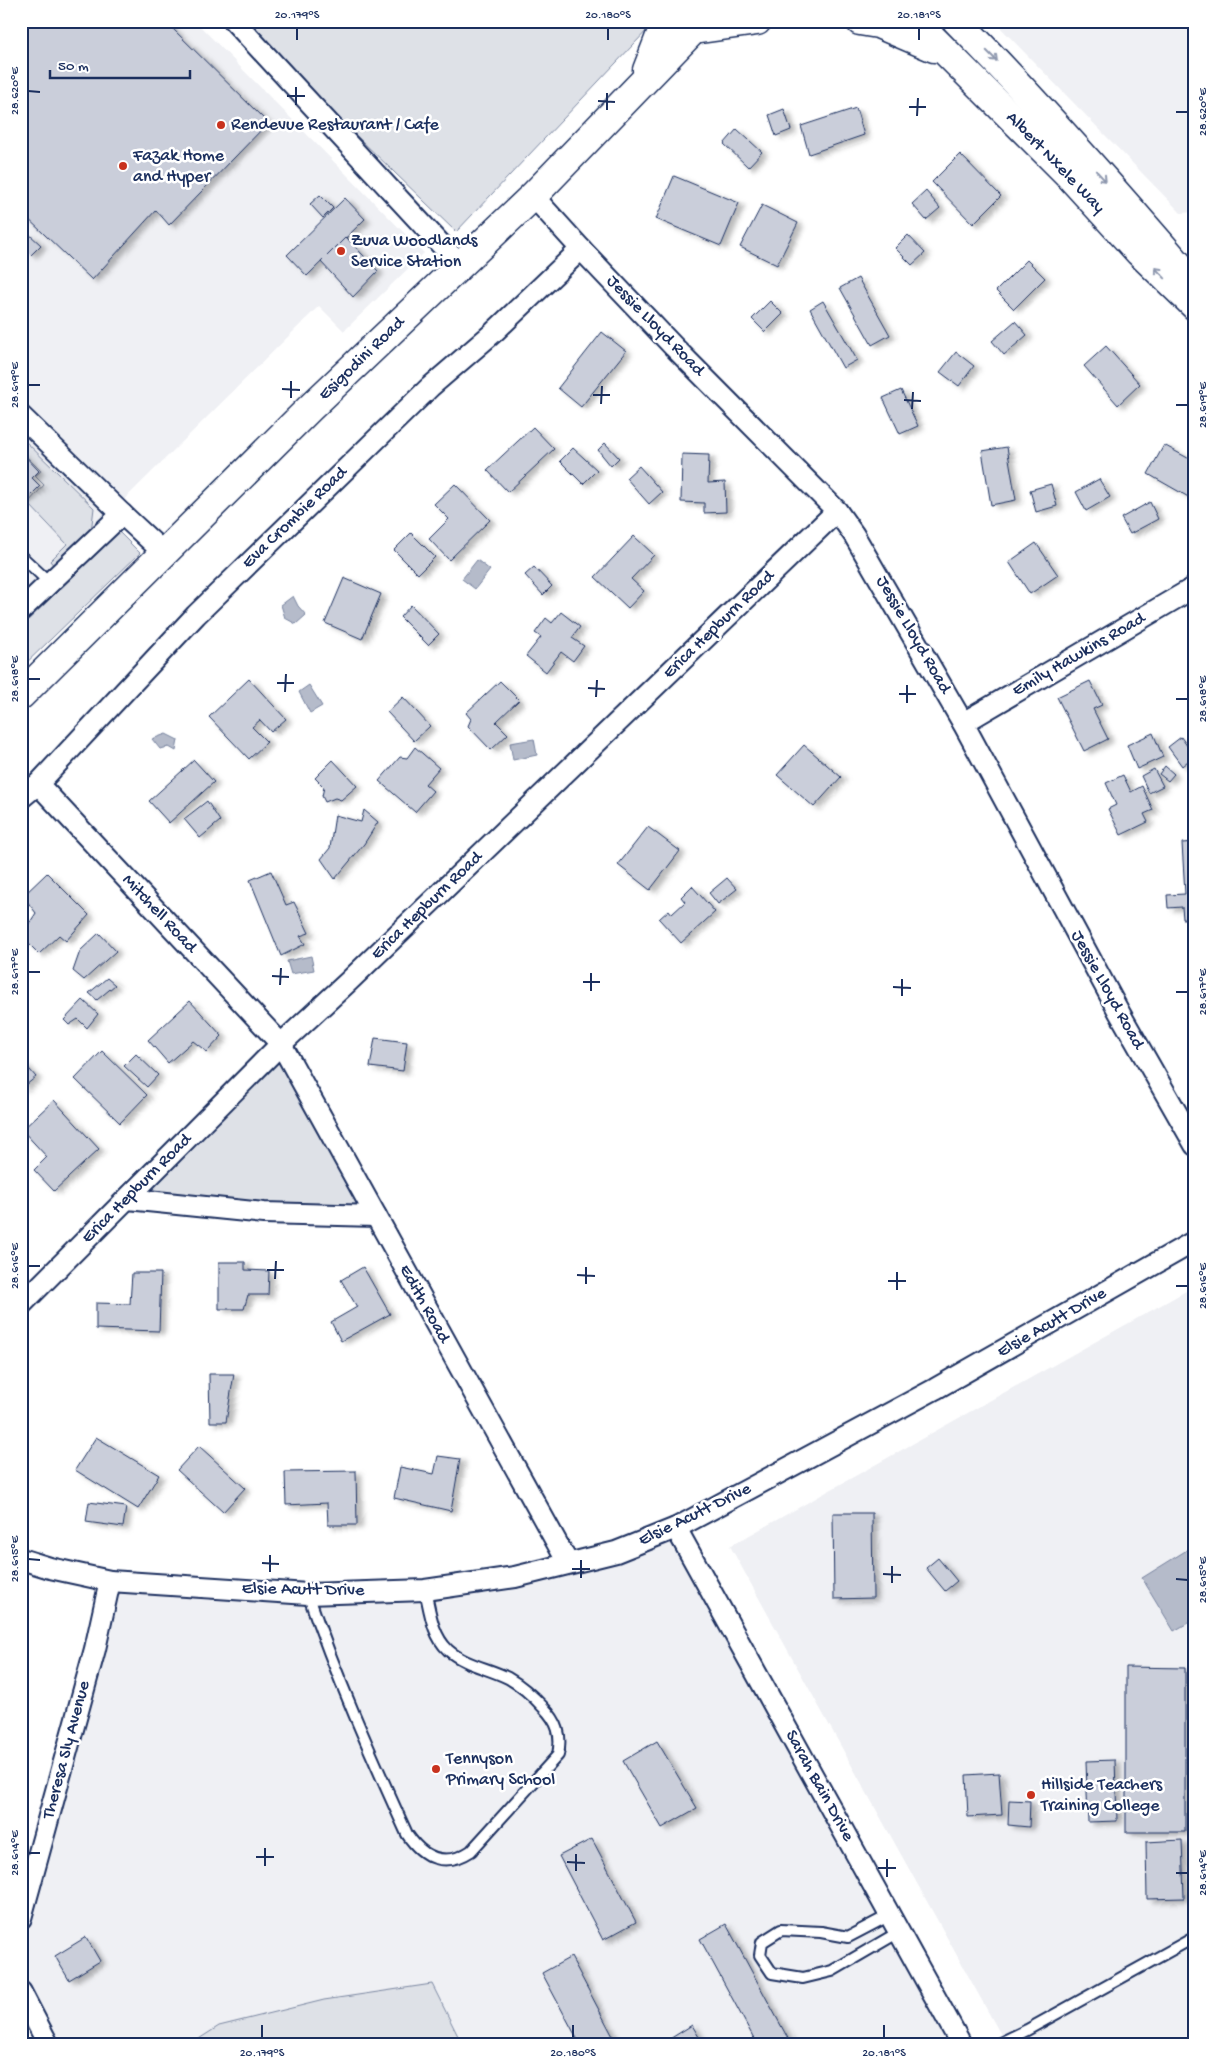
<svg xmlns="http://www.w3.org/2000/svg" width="1216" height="2065" viewBox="0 0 1216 2065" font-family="'Gochi Hand',sans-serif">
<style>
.built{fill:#eff0f4}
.green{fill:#dee1e7;stroke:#7c88a2}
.water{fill:#b5bbca;stroke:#77839f}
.building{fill:#caceda;stroke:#1b2f5e;filter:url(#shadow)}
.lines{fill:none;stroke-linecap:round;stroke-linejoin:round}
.lane-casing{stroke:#1b2f5e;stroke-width:14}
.street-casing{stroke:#1b2f5e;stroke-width:24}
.secondary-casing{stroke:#1b2f5e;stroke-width:31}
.lane{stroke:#fff;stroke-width:10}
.street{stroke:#fff;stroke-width:20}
.secondary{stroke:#fff;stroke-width:28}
.oneway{stroke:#8d97ae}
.ticks{fill:none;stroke:#1b2f5e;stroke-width:2}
.poi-dot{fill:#c8321e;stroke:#fff;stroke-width:2}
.labels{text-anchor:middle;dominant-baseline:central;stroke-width:5;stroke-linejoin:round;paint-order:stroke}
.poi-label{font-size:18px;fill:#1b2f5e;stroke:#fff;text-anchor:start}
.street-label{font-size:18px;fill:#1b2f5e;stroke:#fff}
.neatline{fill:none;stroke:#1b2f5e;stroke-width:2}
.ticks-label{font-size:12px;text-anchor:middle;fill:#1b2f5e}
</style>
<defs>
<filter id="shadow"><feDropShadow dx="5.5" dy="3" stdDeviation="2.5" flood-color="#0004"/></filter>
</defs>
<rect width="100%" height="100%" fill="#fff"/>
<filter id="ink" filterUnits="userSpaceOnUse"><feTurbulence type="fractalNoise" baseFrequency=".02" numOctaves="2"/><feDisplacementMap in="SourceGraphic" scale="10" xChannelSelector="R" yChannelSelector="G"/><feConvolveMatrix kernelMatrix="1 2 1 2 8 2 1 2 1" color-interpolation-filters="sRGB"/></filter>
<g filter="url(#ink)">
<g class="built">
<polygon points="21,21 195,21 424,253 344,331 319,306 21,602"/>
<polygon points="994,21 1195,21 1195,212 1181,213"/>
<polygon points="1195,1286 1195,2044 1006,2044 730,1546"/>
<polygon points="674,1532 957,2044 56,2044 25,1985 21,1973 21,1940 116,1588 429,1594"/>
</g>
<g class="green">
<polygon points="238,21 653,21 651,26 456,232"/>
<polygon points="21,437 94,508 91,532 55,567 50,561 67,544 28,503 44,485 35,476 41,471 21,451"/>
<polygon points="119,532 140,553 21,668 21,627"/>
<polygon points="279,1053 367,1211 259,1207 142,1194"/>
<polygon points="432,1984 462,2044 191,2044 219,2026 324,2000"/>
</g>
<g class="water">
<polygon points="477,560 490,570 475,589 462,579"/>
<polygon points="293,596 298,606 306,615 296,624 285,618 281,605"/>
<polygon points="309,685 322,706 310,713 299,692"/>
<polygon points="166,734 178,740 176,751 169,747 160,749 152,739"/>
<polygon points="534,739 537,755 513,760 510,743"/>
<polygon points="311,956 314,970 291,974 287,961"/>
<polygon points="1195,1545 1195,1619 1174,1631 1142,1578"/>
</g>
<g class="building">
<polygon points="21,21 165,21 268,123 169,225 156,210 92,280 21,212"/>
<polygon points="1185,21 1195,21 1195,35"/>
<polygon points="856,108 864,135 809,154 801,126"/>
<polygon points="784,109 791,130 776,136 769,115"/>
<polygon points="737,129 762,152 748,167 724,144"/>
<polygon points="960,154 1001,196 973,224 932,182"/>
<polygon points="674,176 739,203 721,246 656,219"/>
<polygon points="926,191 940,208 926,220 912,204"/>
<polygon points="320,195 333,208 323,218 310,204"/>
<polygon points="345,198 365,219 307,276 287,255"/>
<polygon points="762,205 798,223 777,265 740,247"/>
<polygon points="29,234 41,245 31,255 21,245 21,242"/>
<polygon points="908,235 925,253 912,265 895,248"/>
<polygon points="346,237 378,271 353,297 321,262"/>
<polygon points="1027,260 1045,278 1014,309 996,291"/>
<polygon points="858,278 890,335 872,345 840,288"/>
<polygon points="770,301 783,314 765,332 752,319"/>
<polygon points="823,301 857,360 843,368 810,309"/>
<polygon points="1015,321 1027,335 1004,355 992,341"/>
<polygon points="602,332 626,351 581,407 558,388"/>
<polygon points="1106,346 1140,384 1118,405 1084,366"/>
<polygon points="956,352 974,366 959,386 940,372"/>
<polygon points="901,390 918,426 900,434 883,398"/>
<polygon points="533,427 554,449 508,492 487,470"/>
<polygon points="605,443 619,458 611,466 598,450"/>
<polygon points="1164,445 1195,462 1195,493 1192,499 1148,474"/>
<polygon points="1007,447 1016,500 991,505 982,451"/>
<polygon points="573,448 597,470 583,484 560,461"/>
<polygon points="21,452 39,471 32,478 40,486 21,505"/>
<polygon points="682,454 709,455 708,483 725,482 726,512 704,513 704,503 681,502"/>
<polygon points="639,466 662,492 649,504 626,478"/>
<polygon points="1099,479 1110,497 1086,511 1076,492"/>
<polygon points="455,484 490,520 449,560 429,539 449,519 434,504"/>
<polygon points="1051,484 1057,506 1036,512 1030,490"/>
<polygon points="1150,502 1158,519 1130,534 1121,518"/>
<polygon points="411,533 435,557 418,574 394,550"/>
<polygon points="634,536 654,555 631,579 644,591 628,608 595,577"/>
<polygon points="1036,543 1058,575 1030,594 1009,562"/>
<polygon points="534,567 552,586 543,595 525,575"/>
<polygon points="344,578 381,594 362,639 325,623"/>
<polygon points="411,605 439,634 428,645 400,617"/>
<polygon points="561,612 580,627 572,638 584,646 573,661 561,652 546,672 526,656 541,637 535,633 546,618 552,623"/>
<polygon points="249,679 286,719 271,732 260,720 252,727 267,742 249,759 209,717"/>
<polygon points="500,681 519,700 496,722 508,734 491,750 468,726 471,719 466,713"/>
<polygon points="1090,681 1102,705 1093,709 1108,739 1084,751 1057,697"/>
<polygon points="403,697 430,726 414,741 387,712"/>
<polygon points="1153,733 1163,757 1137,769 1127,745"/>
<polygon points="1181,737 1194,756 1182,766 1168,747"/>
<polygon points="804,745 841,777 814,807 777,775"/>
<polygon points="415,747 439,768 425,784 433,791 415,812 379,781 400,757 407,758"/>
<polygon points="194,760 214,782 169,823 149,801"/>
<polygon points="333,760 357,786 341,800 335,798 325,802 322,796 324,787 315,778"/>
<polygon points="1165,766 1174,774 1168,781 1159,774"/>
<polygon points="1154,769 1163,786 1149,793 1141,776"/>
<polygon points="1123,775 1131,792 1142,786 1153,810 1144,814 1148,822 1121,835 1108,809 1116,805 1106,783"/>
<polygon points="207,801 220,821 200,838 184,819"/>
<polygon points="364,810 378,822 364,844 335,879 321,859 330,848 335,815 361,822"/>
<polygon points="648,827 680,851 650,890 618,865"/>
<polygon points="1195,842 1195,918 1183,919 1182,907 1168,908 1167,895 1185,894 1182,843"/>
<polygon points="271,871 286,905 294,902 309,933 300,936 305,944 281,956 250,880"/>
<polygon points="47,873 89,915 66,941 59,935 39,954 21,936 36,913 23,896"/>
<polygon points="727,878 737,889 718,904 709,893"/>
<polygon points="692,886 715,912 681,943 659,919 669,910 672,914 685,902 681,897"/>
<polygon points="99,933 116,951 84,980 73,971 80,951"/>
<polygon points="107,978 115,985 97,1000 89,993"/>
<polygon points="83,1000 98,1014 87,1028 78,1019 69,1025 64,1020"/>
<polygon points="190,1001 222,1036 207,1052 193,1041 168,1063 148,1040"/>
<polygon points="375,1038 407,1042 403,1071 370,1067"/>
<polygon points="102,1051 147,1095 120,1123 75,1079"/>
<polygon points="136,1054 158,1075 147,1087 124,1066"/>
<polygon points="24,1063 36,1077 21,1089 21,1065"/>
<polygon points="54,1100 99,1149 54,1191 34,1170 47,1157 22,1130"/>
<polygon points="219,1262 245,1262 245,1270 269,1271 268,1295 248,1295 244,1309 219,1309"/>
<polygon points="363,1267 390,1314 341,1341 331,1322 357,1307 341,1280"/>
<polygon points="132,1273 161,1273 159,1331 96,1329 96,1303 130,1304"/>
<polygon points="209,1374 234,1374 226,1422 210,1422"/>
<polygon points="96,1437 159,1475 138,1509 75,1470"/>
<polygon points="199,1446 245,1488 223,1512 177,1470"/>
<polygon points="438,1456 460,1459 451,1511 394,1498 400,1467 434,1474"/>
<polygon points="356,1471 357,1525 328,1525 327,1503 286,1505 285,1472"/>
<polygon points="89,1502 126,1507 123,1527 86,1522"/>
<polygon points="833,1513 872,1513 873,1598 834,1599"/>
<polygon points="938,1558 957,1581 945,1591 926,1568"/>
<polygon points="1126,1667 1185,1668 1185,1832 1126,1832"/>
<polygon points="657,1741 697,1808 662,1828 623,1761"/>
<polygon points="1115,1760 1117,1821 1088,1822 1086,1761"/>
<polygon points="999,1773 1002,1815 968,1817 966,1775"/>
<polygon points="1009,1800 1030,1801 1029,1827 1008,1825"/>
<polygon points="592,1839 636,1922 603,1940 559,1856"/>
<polygon points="1182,1840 1184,1898 1147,1899 1146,1842"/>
<polygon points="726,1924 791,2044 757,2044 700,1939"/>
<polygon points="86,1937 100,1961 69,1980 55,1956"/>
<polygon points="571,1957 617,2044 580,2044 542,1973"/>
<polygon points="692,2025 703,2044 666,2044 665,2042"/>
</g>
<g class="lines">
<g class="lane-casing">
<g id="lane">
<polyline points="21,556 50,583"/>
<path d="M 308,1594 C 336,1676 371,1755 407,1834 C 423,1858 445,1868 471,1851 L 558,1755 C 562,1735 558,1722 543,1707 C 532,1695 522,1686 508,1678 C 488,1668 465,1665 448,1650 C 432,1635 430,1611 425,1590"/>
<polyline points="890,1915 848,1937 821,1932 781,1930 762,1942 760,1955 772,1973 803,1978 832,1971 899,1932"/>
<polyline points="998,2044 1027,2030 1195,1937"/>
</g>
</g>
<g class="street-casing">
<g id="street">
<polyline points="234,21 460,265"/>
<polyline points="533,196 581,249 674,347 837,511 854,535 963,723 1119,1012 1195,1145"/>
<polyline points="21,416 122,514 165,554"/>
<polyline points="21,610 122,514"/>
<polyline points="963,723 1195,587"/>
<polyline points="38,784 281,1044 568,1563"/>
<polyline points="21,798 38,784 196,615 430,387 494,332 581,249"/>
<polyline points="128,1199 264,1213 376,1216"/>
<polyline points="21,1305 281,1044 348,982 837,511"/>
<polyline points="676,1528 961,2044"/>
<polyline points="21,1559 50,1568 110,1581 308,1594 425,1590 515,1577 616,1552 676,1528 935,1389 1195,1241"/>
<polyline points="21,1918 95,1649 110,1581"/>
<polyline points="21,1992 48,2044"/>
</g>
</g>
<g class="secondary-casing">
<g id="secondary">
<polyline points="860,21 878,24 934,48"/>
<polyline points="915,21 1067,173 1139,252 1195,306"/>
<path d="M 957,21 C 1040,105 1118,194 1195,284"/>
<polyline points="693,30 757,21"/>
<polyline points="647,70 666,21"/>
<polyline points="21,695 310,408 533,196 702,21"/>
</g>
</g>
<use href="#lane" class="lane"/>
<use href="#street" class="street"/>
<use href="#secondary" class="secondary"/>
</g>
<defs><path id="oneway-shaft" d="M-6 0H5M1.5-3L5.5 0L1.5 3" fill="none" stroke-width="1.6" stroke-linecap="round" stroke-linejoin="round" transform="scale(1.25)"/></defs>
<g class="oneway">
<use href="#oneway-shaft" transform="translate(992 56) rotate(45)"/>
<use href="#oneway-shaft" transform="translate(1101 176) rotate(47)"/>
<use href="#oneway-shaft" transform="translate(1160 273) rotate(-134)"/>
</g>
</g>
<path class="ticks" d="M 297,40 L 297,28M 608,40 L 608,28M 919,40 L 919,28M 28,91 L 40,92M 287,96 L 305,96M 598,101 L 615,102M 296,105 L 296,87M 909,107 L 926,107M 607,110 L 607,93M 1176,112 L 1188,112M 917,116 L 918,98M 28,385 L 40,385M 282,389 L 300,390M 593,395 L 610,395M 291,398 L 291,381M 904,400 L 921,401M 601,404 L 602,386M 1176,405 L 1188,405M 912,409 L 913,392M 28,679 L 40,679M 277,683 L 294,683M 588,688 L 605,689M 285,692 L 286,674M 899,694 L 916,694M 596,697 L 597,680M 1176,699 L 1188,699M 907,703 L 907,685M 28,972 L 40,972M 272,976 L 289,977M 583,982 L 600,982M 280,985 L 281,968M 893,987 L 911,988M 591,991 L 591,973M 1176,992 L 1188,992M 902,996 L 902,979M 28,1266 L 40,1266M 267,1270 L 284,1270M 577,1275 L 595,1276M 275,1279 L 276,1261M 888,1281 L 906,1281M 586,1284 L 586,1267M 1176,1286 L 1188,1286M 897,1290 L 897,1272M 28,1559 L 40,1560M 262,1563 L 279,1564M 572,1569 L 590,1569M 270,1572 L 270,1555M 883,1574 L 901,1575M 581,1578 L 581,1560M 1176,1579 L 1188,1580M 892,1583 L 892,1566M 28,1853 L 40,1853M 256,1857 L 274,1857M 567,1862 L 585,1863M 265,1866 L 265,1848M 878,1868 L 896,1868M 576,1871 L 576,1854M 1176,1873 L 1188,1873M 887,1877 L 887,1859M 262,2038 L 262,2025M 573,2038 L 573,2025M 884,2038 L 884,2025"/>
<g class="poi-dot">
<circle cx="221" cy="125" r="5"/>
<circle cx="123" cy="166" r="5"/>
<circle cx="341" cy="251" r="5"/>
<circle cx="436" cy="1769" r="5"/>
<circle cx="1031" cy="1795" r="5"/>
</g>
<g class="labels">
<g class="poi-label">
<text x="231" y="125">Rendevue Restaurant / Cafe</text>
<text x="133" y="156">Fazak Home<tspan x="133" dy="21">and Hyper</tspan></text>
<text x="351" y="241">Zuva Woodlands<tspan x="351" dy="21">Service Station</tspan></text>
<text x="446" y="1759">Tennyson<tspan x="446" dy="21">Primary School</tspan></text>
<text x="1041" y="1785">Hillside Teachers<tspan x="1041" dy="21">Training College</tspan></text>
</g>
<g class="street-label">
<text transform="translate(1055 163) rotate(46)">Albert Nxele Way</text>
<text transform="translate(655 326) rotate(46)">Jessie Lloyd Road</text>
<text transform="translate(362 359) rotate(-44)">Esigodini Road</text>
<text transform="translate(295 518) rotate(-44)">Eva Crombie Road</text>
<text transform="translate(719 625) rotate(-44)">Erica Hepburn Road</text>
<text transform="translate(913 635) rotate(60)">Jessie Lloyd Road</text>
<text transform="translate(1079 655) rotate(-30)">Emily Hawkins Road</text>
<text transform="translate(427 906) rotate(-44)">Erica Hepburn Road</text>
<text transform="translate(159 914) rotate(47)">Mitchell Road</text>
<text transform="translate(1107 990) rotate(61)">Jessie Lloyd Road</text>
<text transform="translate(137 1189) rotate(-45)">Erica Hepburn Road</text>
<text transform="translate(424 1304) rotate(61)">Edith Road</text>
<text transform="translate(1052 1323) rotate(-30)">Elsie Acutt Drive</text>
<text transform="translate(695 1515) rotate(-26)">Elsie Acutt Drive</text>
<text transform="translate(303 1590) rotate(1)">Elsie Acutt Drive</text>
<text transform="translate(67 1750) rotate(-75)">Theresa Sly Avenue</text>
<text transform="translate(819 1786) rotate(61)">Sarah Bain Drive</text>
</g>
</g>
<rect width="1216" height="2065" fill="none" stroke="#fff" stroke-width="55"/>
<path d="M50 70v8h140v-8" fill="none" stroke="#1b2f5e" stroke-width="2.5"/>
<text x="58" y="70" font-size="15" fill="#1b2f5e" stroke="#ffffff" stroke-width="4" paint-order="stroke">50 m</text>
<rect x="28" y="28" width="1160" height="2010" class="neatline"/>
<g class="ticks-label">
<text x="297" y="18">20.179°S</text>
<text x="608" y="18">20.180°S</text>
<text x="919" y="18">20.181°S</text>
<text transform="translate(14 91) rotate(-90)" y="4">28.620°E</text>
<text transform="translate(1202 112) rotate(-90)" y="4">28.620°E</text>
<text transform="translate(14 385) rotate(-90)" y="4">28.619°E</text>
<text transform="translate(1202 405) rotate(-90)" y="4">28.619°E</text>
<text transform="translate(14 679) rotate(-90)" y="4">28.618°E</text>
<text transform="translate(1202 699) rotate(-90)" y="4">28.618°E</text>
<text transform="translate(14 972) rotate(-90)" y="4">28.617°E</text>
<text transform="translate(1202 992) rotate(-90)" y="4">28.617°E</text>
<text transform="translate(14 1266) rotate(-90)" y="4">28.616°E</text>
<text transform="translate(1202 1286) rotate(-90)" y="4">28.616°E</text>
<text transform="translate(14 1559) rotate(-90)" y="4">28.615°E</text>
<text transform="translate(1202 1580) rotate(-90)" y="4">28.615°E</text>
<text transform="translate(14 1853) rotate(-90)" y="4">28.614°E</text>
<text transform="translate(1202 1873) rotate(-90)" y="4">28.614°E</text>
<text x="262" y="2056">20.179°S</text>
<text x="573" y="2056">20.180°S</text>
<text x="884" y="2056">20.181°S</text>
</g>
</svg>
